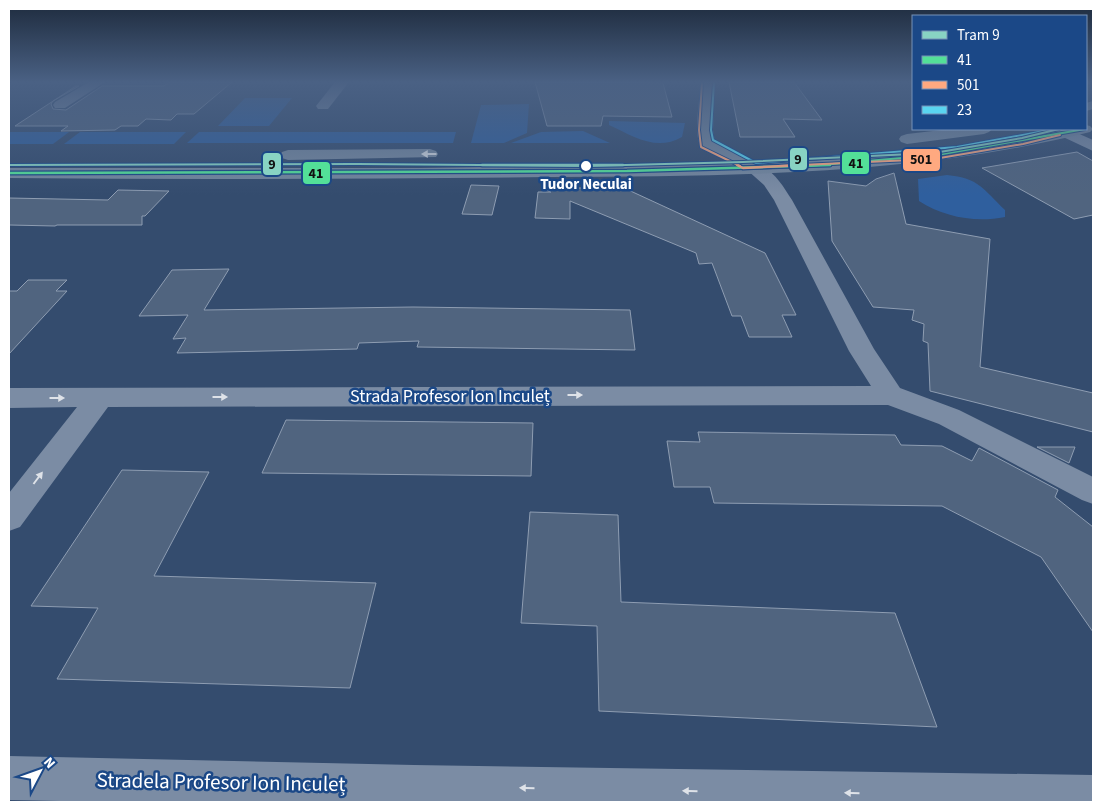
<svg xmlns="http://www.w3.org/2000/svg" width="1102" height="811" viewBox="0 0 1102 811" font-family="'Source Sans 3',sans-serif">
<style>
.green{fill:#2f5f9e}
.building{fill:#50647f;stroke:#8e9db2}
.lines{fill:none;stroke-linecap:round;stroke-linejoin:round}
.minor{fill:#7b8ca4;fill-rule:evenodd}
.secondary{fill:#75889f;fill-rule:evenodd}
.bus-1-far1-casing{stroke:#1b4887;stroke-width:4}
.bus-1-casing{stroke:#1b4887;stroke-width:5}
.bus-2-far1-casing{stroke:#1b4887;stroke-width:4}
.bus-2-casing{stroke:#1b4887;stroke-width:5}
.bus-3-casing{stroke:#1b4887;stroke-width:4}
.bus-1-far1{stroke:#53e098;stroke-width:2}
.bus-1{stroke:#53e098;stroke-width:2.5}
.bus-2-far1{stroke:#ffa980;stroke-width:2}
.bus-2{stroke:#ffa980;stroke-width:2.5}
.bus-3{stroke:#5ad5f0;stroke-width:2}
.tram-1-far1-casing{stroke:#1b4887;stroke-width:4}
.tram-1-casing{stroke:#1b4887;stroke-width:5}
.tram-1-far1{stroke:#88d3c3;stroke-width:2}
.tram-1{stroke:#88d3c3;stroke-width:2.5}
.oneway{fill:#d6dbe2}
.oneway2{fill:#dee2e8}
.stop-dot{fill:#fff;stroke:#1b4887;stroke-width:2}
.labels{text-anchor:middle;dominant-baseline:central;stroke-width:5;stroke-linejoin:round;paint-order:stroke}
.far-stop-label{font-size:15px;font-weight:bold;fill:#fff;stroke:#1b4887}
.street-label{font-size:18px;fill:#fff;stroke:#1b4887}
.near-street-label{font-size:21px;fill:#fff;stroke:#1b4887}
.line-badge{stroke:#1b4887;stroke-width:2}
.pale-badge-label{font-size:14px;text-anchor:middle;font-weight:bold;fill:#111}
</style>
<rect width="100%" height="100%" fill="#344c6e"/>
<g class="green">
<polygon points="245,98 292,98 269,126 218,126"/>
<polygon points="529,104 527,133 504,143 471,143 481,105"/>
<path d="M 609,121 L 685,123 L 682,137 C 656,152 633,136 609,125 Z"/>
<polygon points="583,131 610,143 511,143 541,132"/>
<polygon points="9,132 69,132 53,144 9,144"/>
<polygon points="80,132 186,132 174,144 64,144"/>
<polygon points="199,132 456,132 453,143 187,143"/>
<path d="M 947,175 C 979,178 983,189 1005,210 L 1005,217 C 975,223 944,217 919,201 L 918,179 Z"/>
</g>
<g class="building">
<polygon points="169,82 232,82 194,114 177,114 171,120 146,119 138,126 121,126 115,130 61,131 68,126 15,126 76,86 79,86 53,101 51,104 53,109 66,110 102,86 164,86"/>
<polygon points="535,82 663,83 672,117 603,116 601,126 547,126"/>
<polygon points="729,82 794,82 822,120 783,119 795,137 740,137"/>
<polygon points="1077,152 1093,161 1093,215 1074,219 982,168"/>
<polygon points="894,173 906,224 990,239 980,367 1093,393 1093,432 930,391 928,343 923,341 924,324 912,320 914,310 873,307 832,241 828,181 866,186 876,179"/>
<polygon points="471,185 499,186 492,215 462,214"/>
<polygon points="542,188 624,188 765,253 796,315 782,315 792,337 749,337 741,316 732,316 712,263 699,264 696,253 570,201 570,219 535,218 538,192 551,192"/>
<polygon points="118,190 169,191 145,216 142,216 142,225 57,225 55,226 9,225 9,198 108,200"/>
<polygon points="229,269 204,310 413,307 630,310 635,350 417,347 419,341 359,343 357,349 177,353 186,338 173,339 188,315 139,316 172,270"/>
<polygon points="28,280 67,280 56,291 67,291 9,354 9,291 17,291"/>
<polygon points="286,420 533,423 531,476 262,473"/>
<polygon points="698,432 895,435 901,445 942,446 972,461 979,448 1058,490 1055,497 1093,527 1093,632 1041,557 942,506 714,503 710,487 674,487 667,441 700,442"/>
<polygon points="1037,447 1075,447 1069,463"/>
<polygon points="122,470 209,472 154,576 376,583 350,688 57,679 98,608 31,606"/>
<polygon points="530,512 618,515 621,602 895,613 937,727 599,711 597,626 521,623"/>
</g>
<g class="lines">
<g class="minor">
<polygon points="89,82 105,82 65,108 55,108 53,105 55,102"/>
<polygon points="335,82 349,82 328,109 318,109 316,106"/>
<polygon points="1068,129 1093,140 1093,151 1061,136 1058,133 1061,130"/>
<path d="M 755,164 C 773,168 783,186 792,200 L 874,349 L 900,388 L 959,410 L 1093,477 L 1093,504 L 1082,500 L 939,424 L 888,405 L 108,407 L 20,527 L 9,531 L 9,493 L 77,407 L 9,408 L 9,388 L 871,386 L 849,351 L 774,200 L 764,185 L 746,169 L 749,165 Z"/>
<polygon points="9,756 414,765 1093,775 1093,802 109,802 9,800"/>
</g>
<g class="secondary">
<path d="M 701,82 L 715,82 L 713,130 L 715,142 L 757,164 L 888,156 L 955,148 L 1064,129 L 1086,129 L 1086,125 L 1090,126 L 1093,129 L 1090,132 C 913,176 730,176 548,177 C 369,179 189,180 9,178 L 9,168 L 420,168 L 733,164 L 701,147 C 693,135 700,98 701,82 Z"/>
<polygon points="1093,101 1093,109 1086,111 1086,103"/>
<polygon points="950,129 992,129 989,132 984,134 907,144 901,142 899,139 901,136 907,134"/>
<polygon points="430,149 436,151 438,154 436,157 288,160 282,158 280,155 282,152 288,150"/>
</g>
<g class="bus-1-far1-casing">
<polyline id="bus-1-far1" points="809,166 937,155 1085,129"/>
</g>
<g class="bus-1-casing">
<polyline id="bus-1" points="9,173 627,171 830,165"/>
</g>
<g class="bus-2-far1-casing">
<g id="bus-2-far1">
<polyline points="702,82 699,130 701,147 740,166"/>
<polyline points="778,166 934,159 1023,144 1060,135"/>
</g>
</g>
<g class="bus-2-casing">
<polyline id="bus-2" points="737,165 743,168 805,165"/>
</g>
<g class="bus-3-casing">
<polyline id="bus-3" points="714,82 711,130 713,140 756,163 957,147 1055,129"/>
</g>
<use href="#bus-1-far1" class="bus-1-far1"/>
<use href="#bus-1" class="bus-1"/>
<use href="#bus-2-far1" class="bus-2-far1"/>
<use href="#bus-2" class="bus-2"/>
<use href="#bus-3" class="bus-3"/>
<g class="tram-1-far1-casing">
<polyline id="tram-1-far1" points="9,165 358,164 587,166 743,162 934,153 1022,138 1059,129"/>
</g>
<g class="tram-1-casing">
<polyline id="tram-1" points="482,165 623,165"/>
</g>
<use href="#tram-1-far1" class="tram-1-far1"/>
<use href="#tram-1" class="tram-1"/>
</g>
<defs><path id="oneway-solid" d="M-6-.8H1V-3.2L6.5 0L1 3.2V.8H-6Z" transform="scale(1.25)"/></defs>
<use class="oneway" href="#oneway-solid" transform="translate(429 154) rotate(180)"/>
<g class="oneway2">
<use href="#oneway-solid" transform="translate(575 395)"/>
<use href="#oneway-solid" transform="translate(220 397)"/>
<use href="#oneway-solid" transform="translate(57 398)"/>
<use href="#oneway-solid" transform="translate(38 478) rotate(-53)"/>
<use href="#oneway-solid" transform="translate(527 788) rotate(-179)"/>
<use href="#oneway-solid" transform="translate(690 791) rotate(-179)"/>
<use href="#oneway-solid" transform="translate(852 793) rotate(-179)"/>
</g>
<linearGradient id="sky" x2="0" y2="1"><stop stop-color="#1d2a3c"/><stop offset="0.42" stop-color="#4a6184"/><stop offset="1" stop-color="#4a6184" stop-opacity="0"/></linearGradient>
<rect width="1102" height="195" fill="url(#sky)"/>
<circle class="stop-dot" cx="586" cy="166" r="6"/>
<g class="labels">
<g class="far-stop-label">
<text x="586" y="184">Tudor Neculai</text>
</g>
<g class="street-label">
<text x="450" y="396">Strada Profesor Ion Inculeț</text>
</g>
<g class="near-street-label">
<text transform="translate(221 782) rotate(1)">Stradela Profesor Ion Inculeț</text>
</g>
</g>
<g class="line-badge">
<rect x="789" y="147" width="19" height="24" rx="5" fill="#88d3c3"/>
<rect x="902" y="148" width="39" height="24" rx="5" fill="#ffa980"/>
<rect x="841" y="151" width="29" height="24" rx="5" fill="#53e098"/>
<rect x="262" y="152" width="20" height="24" rx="5" fill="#88d3c3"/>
<rect x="302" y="161" width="29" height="24" rx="5" fill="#53e098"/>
</g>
<g class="pale-badge-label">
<text x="798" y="164">9</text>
<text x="921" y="164">501</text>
<text x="856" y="168">41</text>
<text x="272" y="169">9</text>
<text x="316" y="178">41</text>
</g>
<rect width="1102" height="811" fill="none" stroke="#ffffff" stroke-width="20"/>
<rect x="912" y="15" width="175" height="115" fill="#1b4887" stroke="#7691b7"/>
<rect x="922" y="31" width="25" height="8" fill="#88d3c3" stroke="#7691b7"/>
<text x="957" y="40" font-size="15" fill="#ffffff">Tram 9</text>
<rect x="922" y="56" width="25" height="8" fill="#53e098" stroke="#7691b7"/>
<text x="957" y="65" font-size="15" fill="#ffffff">41</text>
<rect x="922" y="81" width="25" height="8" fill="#ffa980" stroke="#7691b7"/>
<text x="957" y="90" font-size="15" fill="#ffffff">501</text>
<rect x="922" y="106" width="25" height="8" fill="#5ad5f0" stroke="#7691b7"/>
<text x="957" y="115" font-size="15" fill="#ffffff">23</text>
<g transform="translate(40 771) rotate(49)" stroke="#1b4887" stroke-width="4" paint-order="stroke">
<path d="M0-4L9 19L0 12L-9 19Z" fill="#ffffff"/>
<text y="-8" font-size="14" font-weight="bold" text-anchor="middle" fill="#ffffff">N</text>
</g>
</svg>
